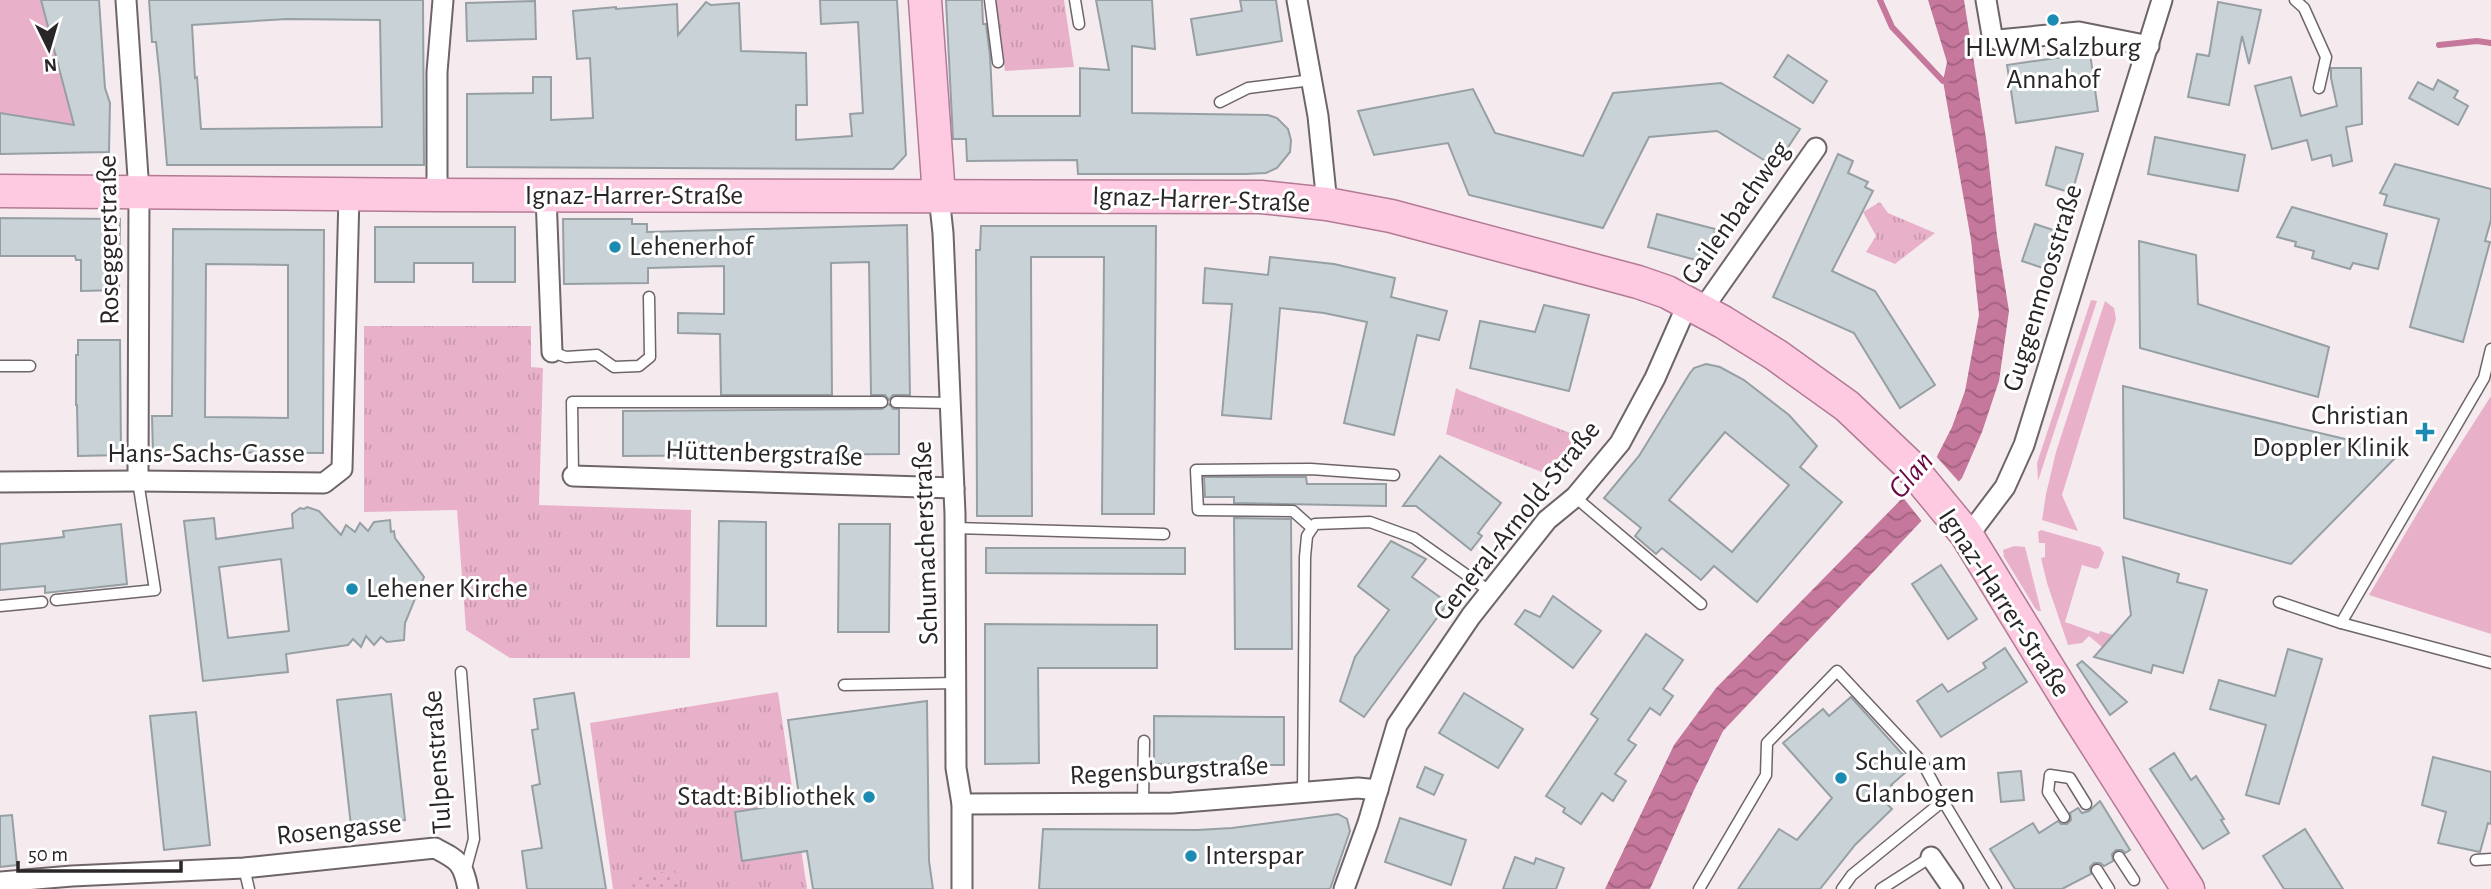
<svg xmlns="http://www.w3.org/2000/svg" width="2491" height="889" viewBox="0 0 2491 889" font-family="'Alegreya Sans',sans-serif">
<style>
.grass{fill:#e9b1c9}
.park{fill:url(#park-tufts)}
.garden{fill:url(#garden-dots)}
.water{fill:url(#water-waves)}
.pier{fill:#f5ebef}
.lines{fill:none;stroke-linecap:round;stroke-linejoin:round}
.stream{stroke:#c6779c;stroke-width:6}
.building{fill:#c8d2d7;stroke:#96a0a4;stroke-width:2;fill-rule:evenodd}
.lane-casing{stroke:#6e6569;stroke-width:13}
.street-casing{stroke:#6e6569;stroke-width:23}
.primary-casing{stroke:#b37a94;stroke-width:35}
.lane{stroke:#fff;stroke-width:10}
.street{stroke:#fff;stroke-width:19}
.primary{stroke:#fecae2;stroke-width:32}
.poi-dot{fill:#1c8bb1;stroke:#fff;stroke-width:2.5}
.labels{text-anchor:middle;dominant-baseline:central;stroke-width:6;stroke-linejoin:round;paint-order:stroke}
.poi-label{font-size:28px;fill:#2a2628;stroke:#fff;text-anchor:start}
.street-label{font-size:28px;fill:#2a2628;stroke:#fff}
.water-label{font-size:30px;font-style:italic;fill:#6a0743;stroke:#fff}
</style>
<defs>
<pattern id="park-tufts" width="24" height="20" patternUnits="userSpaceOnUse" patternTransform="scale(1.75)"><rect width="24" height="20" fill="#e9b1c9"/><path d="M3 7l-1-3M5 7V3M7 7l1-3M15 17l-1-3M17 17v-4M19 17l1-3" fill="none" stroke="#c898ad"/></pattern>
<pattern id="garden-dots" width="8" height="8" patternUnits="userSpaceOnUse" patternTransform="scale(1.75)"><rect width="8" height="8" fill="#e9b1c9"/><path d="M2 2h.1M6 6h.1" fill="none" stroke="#c898ad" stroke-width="1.8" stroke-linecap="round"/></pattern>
<pattern id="water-waves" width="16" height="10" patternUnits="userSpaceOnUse" patternTransform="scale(1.75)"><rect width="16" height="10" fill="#c6779c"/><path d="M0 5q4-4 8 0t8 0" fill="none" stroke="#a1617f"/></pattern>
</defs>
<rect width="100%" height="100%" fill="#f5ebef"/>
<g class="grass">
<polygon points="0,0 43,0 74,125 0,113"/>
<polygon points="2091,300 2097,301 2038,481 2037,463"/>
<polygon points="2105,301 2114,308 2116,319 2062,495 2078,531 2042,520 2046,494 2056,452"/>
<polygon points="2491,396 2491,634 2369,595 2434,485"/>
<polygon points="2041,530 2100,547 2104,553 2099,567 2096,569 2082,565 2065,622 2099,634 2100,631 2113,635 2102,647 2089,636 2082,643 2068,645 2047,583 2041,558 2045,557 2045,543 2039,543 2038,532"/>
<polygon points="2014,546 2025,547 2041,611 2038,611 2035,608 2004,557 2003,550"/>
</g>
<g class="park">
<polygon points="995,0 1064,0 1074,67 1005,71"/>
<polygon points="1880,202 1888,213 1935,233 1895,264 1866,252 1876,236 1863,212"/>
<polygon points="364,326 531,326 531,367 543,368 539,505 691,510 690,658 510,658 466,630 457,510 364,512"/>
<polygon points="1456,388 1461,391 1586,439 1559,479 1446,434"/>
<polygon points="778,692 807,889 613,889 590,723"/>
</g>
<polygon class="garden" points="675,870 678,889 633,889 631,877"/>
<polygon class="water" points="1928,0 1964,0 1986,138 1997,236 2009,311 1999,381 1982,432 1962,478 1723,731 1694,790 1650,889 1605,889 1674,745 1716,688 1930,470 1952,427 1965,391 1979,315 1971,240 1943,81 1947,62"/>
<polygon class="pier" points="1934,454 1961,484 1924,524 1901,495 1927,468"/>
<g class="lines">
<g class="stream">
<polyline points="1880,0 1892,27 1943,81 1949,78"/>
<polyline points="2439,45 2477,41 2491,43"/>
</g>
</g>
<g class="building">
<polygon points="41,0 99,0 105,88 110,103 109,152 0,154 0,113 74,125"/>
<path d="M 149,0 L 423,0 L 424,165 L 167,165 L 160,79 L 156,42 L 152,42 ZM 287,19 L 380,20 L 382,127 L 201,129 L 197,77 L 195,78 L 192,25 Z"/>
<polygon points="820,0 897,0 906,155 893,169 467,167 467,94 533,93 533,77 551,77 551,120 593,118 590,58 577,59 573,11 616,7 616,9 677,4 678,35 706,2 711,5 739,3 741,51 806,53 807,105 796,105 796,140 852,136 850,114 863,113 858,22 821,24"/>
<polygon points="946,0 982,0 983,24 986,24 990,55 993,116 1080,116 1080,68 1109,70 1096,0 1152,0 1155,49 1132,46 1132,113 1268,115 1277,118 1288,129 1291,140 1290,152 1277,168 1266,173 1245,174 1078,174 1077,160 967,161 966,139 953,139"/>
<polygon points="1240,0 1276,0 1282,41 1197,55 1191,19 1242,11"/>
<polygon points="535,1 536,39 467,41 466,3"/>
<polygon points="2218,2 2261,10 2249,64 2242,36 2229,105 2188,97 2197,54 2209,56"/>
<polygon points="2090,53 2098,111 2016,123 2007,65"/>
<polygon points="1788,55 1827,81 1813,103 1774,77"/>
<polygon points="2331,68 2361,68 2362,124 2346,127 2352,161 2333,166 2331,155 2312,160 2307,140 2272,149 2255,86 2291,77 2301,116 2337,106 2331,78"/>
<polygon points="2438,80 2458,91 2454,98 2468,106 2458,125 2409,98 2418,82 2433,90"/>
<polygon points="1721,83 1800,129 1775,167 1717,131 1649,137 1603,228 1469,195 1448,143 1374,155 1358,111 1473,89 1495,133 1583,156 1613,93"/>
<polygon points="2155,137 2245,155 2238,191 2148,174"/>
<polygon points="2056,147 2083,154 2072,193 2046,185"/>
<polygon points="1838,154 1853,161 1848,173 1868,182 1865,187 1873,191 1832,271 1875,291 1935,385 1900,408 1854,333 1773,297"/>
<polygon points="2395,164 2491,189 2491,220 2485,241 2490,242 2463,342 2410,327 2439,219 2384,205 2387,195 2380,193"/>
<polygon points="2292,207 2387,234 2378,269 2353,263 2350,269 2312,258 2314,251 2295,246 2296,242 2277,237"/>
<polygon points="1657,214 1715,229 1707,263 1648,247"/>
<polygon points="0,218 120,219 119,290 81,291 81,260 76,260 75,256 0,256"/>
<polygon points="563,219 632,219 632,224 647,224 647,232 907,225 910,395 893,395 889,400 885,395 871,395 869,262 831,263 832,395 721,395 720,334 678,333 678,313 724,314 724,266 648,268 648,283 564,284"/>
<polygon points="2035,224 2062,233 2049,270 2022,261"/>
<polygon points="981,226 1156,226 1154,514 1102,514 1104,257 1031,257 1032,516 977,516 976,250 980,250"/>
<polygon points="375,227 515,227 515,282 473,282 473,263 414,263 414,282 375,282"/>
<path d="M 173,229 L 324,230 L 323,453 L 153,452 L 152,416 L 172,416 ZM 206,264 L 288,265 L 288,418 L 205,417 Z"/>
<polygon points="2139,241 2196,255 2198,304 2329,347 2318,397 2140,348"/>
<polygon points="1270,257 1334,264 1395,278 1391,297 1447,311 1439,340 1417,335 1394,435 1344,423 1367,322 1324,313 1280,308 1271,419 1222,415 1232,304 1203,303 1205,268 1268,275"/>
<polygon points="1544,305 1589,315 1569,391 1470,368 1480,321 1535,332"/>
<polygon points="78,340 120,340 121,455 78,456 77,405 76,405 76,355 78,355"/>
<path d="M 1706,364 L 1720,367 L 1744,380 L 1789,415 L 1817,446 L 1800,467 L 1842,502 L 1757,602 L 1714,566 L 1701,580 L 1662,548 L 1656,554 L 1635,536 L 1641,528 L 1604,498 L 1639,456 L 1690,373 L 1694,368 ZM 1725,432 L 1789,485 L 1732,552 L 1669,500 Z"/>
<polygon points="2123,386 2345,439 2399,454 2291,564 2124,518"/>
<polygon points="889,404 893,409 899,409 899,454 623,456 623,411 882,409"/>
<polygon points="1440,456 1501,503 1478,533 1482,536 1471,550 1416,506 1403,506"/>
<polygon points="1204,477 1306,477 1307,484 1386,484 1386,506 1234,503 1234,497 1205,497"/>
<path d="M 307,507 L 319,511 L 341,535 L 346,525 L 355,532 L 360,523 L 368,531 L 374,522 L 390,520 L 391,532 L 394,531 L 395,538 L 424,577 L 405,623 L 404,640 L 387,642 L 381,637 L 374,645 L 366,636 L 361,647 L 353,639 L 348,645 L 286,654 L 288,672 L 203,681 L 184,521 L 214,518 L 216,539 L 293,528 L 292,514 L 300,508 L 304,509 ZM 281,559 L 289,631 L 228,638 L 219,567 Z"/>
<polygon points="1234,518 1291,519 1292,649 1235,649"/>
<polygon points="719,521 766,522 766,626 717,626"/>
<polygon points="121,524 127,584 45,593 45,586 0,590 0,544 64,537 63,531"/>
<polygon points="839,524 890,524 889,632 838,632"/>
<polygon points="1391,541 1426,559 1412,577 1448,603 1364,717 1340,701 1355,657 1389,610 1358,586"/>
<polygon points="986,548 1185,548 1185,574 986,573"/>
<polygon points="2123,557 2179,574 2177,582 2207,590 2183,673 2153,665 2151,673 2094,657 2131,615"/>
<polygon points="1941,565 1977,619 1948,639 1912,584"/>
<polygon points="1553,596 1601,631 1573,668 1515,624 1525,610 1540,617"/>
<polygon points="985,624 1157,625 1157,668 1038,668 1039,763 985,764"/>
<polygon points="1646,634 1683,660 1663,689 1673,696 1660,715 1650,708 1628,740 1636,745 1615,774 1626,781 1616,796 1613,801 1602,793 1581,824 1563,812 1565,808 1546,796 1598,719 1591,714"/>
<polygon points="2005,648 2027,682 1941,737 1917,701 1942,684 1948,692 1986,668 1983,663"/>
<polygon points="2288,649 2322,659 2279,804 2246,795 2266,725 2210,709 2219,680 2275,696"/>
<polygon points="2082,661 2127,702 2110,715 2077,665"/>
<polygon points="574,693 606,889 527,889 522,851 542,848 532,786 540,784 532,730 538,729 534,699"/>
<polygon points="1464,693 1523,729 1498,768 1439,733"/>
<polygon points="391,694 405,820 351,826 337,700"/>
<polygon points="1851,697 1913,766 1891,785 1898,793 1886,803 1892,809 1855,845 1820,889 1738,889 1779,829 1797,840 1832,798 1783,743 1823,709 1829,716"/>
<polygon points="927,701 929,861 933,889 813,889 807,851 742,861 735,812 800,802 788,720"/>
<polygon points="196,712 210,845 164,850 150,716"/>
<polygon points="1154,716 1284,717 1284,765 1154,764"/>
<polygon points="2174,753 2191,780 2196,776 2224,819 2221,820 2229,833 2203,849 2150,769"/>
<polygon points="2433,757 2491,772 2491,824 2488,823 2480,852 2438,843 2446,812 2422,805"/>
<polygon points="1425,767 1443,775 1434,795 1417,787"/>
<polygon points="2021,771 2024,800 2001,802 1998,773"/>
<polygon points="2100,801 2130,850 2125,853 2122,850 2116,850 2112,854 2113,861 2104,866 2100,863 2094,863 2090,867 2091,874 2062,889 2015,889 1990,849 2033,823 2039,833 2058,821 2061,824 2067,824 2071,820 2070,813 2078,808 2082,813 2089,811"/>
<polygon points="1338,814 1347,819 1350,831 1330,889 1039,889 1043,829 1197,830 1232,828"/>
<polygon points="12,815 17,865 0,867 0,816"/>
<polygon points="1400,818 1466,840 1451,885 1385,862"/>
<polygon points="2305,829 2343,889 2284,889 2263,856"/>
<polygon points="1515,857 1534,864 1536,858 1564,868 1556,889 1503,889"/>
</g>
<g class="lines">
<g class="lane-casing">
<g id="lane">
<polyline points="990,0 998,62"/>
<polyline points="1075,0 1079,24"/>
<polyline points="2295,0 2304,8 2326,57 2319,88"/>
<polyline points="1220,102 1248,88 1312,80"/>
<polyline points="552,352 566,357 597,355 614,367 639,366 650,357 649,297"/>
<polyline points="0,366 30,366"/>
<polyline points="896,402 949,403"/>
<polyline points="573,476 572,402 882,402"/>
<polyline points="1575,497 1701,604"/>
<polyline points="955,528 1164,534"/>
<polyline points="1312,528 1293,511 1198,510 1196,470 1311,469 1394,475"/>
<polyline points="56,600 155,590 138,481"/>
<polyline points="2279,602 2341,623 2491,663"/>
<polyline points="0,606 42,602"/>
<polyline points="2341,623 2484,378 2491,349"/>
<polyline points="461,672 474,839 465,872"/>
<polyline points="844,685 957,683"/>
<polyline points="1303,792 1305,557 1307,536 1315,524 1370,522 1414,538 1491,592"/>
<polyline points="1143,803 1144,741"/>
<polyline points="2064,817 2048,792 2050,775 2070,778 2086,804"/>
<polyline points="2119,857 2134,880"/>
<polyline points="2476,860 2491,859"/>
<polyline points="244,868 249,889"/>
<polyline points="2097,870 2109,889"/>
<polyline points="1699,889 1766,775 1767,743 1837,671 1922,762 1943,801 1996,889"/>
<polyline points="1842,889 1852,875 1943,801"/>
<polyline points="1881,889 1931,857"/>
</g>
</g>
<g class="street-casing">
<g id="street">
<polyline points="126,0 139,192 138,481"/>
<polyline points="1297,0 1318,116 1327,204"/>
<polyline points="1986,0 1992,35 1998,40 2079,32 2149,46"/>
<polyline points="437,195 437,72 443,0"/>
<polyline points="546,196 552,352"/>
<polyline points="939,196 943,233 955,514 956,768 962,804 962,889"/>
<polyline points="1702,310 1816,148"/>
<polyline points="573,476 954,488"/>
<polyline points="0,482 138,481 324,483 342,469 349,195"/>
<polyline points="1968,536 2005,487 2024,445 2162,0"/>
<polyline points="962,804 1172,803 1358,788 1378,790"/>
<polyline points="1931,857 1953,889"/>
<path d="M 0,882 L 72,876 L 244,868 L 435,848 C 458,860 463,862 468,889"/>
<polyline points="1344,889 1368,823 1397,725 1471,616 1547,520 1575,497 1620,443 1655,378 1688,303"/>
</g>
</g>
<g class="primary-casing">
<g id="primary">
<polyline points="925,0 939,196"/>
<polyline points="0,191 437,195 1261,197 1327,204 1391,216 1638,282 1667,292 1723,322 1776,355 1847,406 1909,465 1966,534 2074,710 2188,889"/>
</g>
</g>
<use href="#lane" class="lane"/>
<use href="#street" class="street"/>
<use href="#primary" class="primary"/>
</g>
<g class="poi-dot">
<circle cx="2053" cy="20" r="7"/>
<circle cx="615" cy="247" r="7"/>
<path d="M2421.5 421.5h7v7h7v7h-7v7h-7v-7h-7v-7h7z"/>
<circle cx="352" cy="589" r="7"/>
<circle cx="1841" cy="778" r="7"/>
<circle cx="869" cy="797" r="7"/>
<circle cx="1191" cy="856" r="7"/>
</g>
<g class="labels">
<g class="poi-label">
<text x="2053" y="48" text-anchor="middle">HLWM Salzburg<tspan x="2053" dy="32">Annahof</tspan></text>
<text x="629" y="247">Lehenerhof</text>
<text x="2409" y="416" text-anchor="end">Christian<tspan x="2409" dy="32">Doppler Klinik</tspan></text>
<text x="366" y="589">Lehener Kirche</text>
<text x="1855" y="762">Schule am<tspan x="1855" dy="32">Glanbogen</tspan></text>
<text x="855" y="797" text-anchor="end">Stadt:Bibliothek</text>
<text x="1205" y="856">Interspar</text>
</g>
<g class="street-label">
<text x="634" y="196">Ignaz-Harrer-Straße</text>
<text transform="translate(1201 200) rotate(2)">Ignaz-Harrer-Straße</text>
<text transform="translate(1736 213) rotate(-55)">Gailenbachweg</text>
<text transform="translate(109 240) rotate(-91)">Roseggerstraße</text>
<text transform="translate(2043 288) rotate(-73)">Guggenmoosstraße</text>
<text x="206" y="454">Hans-Sachs-Gasse</text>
<text transform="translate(764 454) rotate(2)">Hüttenbergstraße</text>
<text transform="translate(1517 521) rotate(-51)">General-Arnold-Straße</text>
<text transform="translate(926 543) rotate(-92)">Schumacherstraße</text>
<text transform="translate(2004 603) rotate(57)">Ignaz-Harrer-Straße</text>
<text transform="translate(438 762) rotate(-94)">Tulpenstraße</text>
<text transform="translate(1169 771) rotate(-3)">Regensburgstraße</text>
<text transform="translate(339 830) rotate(-6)">Rosengasse</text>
</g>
<g class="water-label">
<text transform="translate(1911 475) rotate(-49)">Glan</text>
</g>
</g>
<g transform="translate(49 49) rotate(175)" stroke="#ffffff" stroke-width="5" paint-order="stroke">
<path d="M0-5L12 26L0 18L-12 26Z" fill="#2a2628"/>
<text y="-10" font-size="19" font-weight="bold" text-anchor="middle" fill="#2a2628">N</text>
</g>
<path d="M18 861v10h163v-10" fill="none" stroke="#2a2628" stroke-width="3.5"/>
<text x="28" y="861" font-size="21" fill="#2a2628" stroke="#ffffff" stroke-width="5" paint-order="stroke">50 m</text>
</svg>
